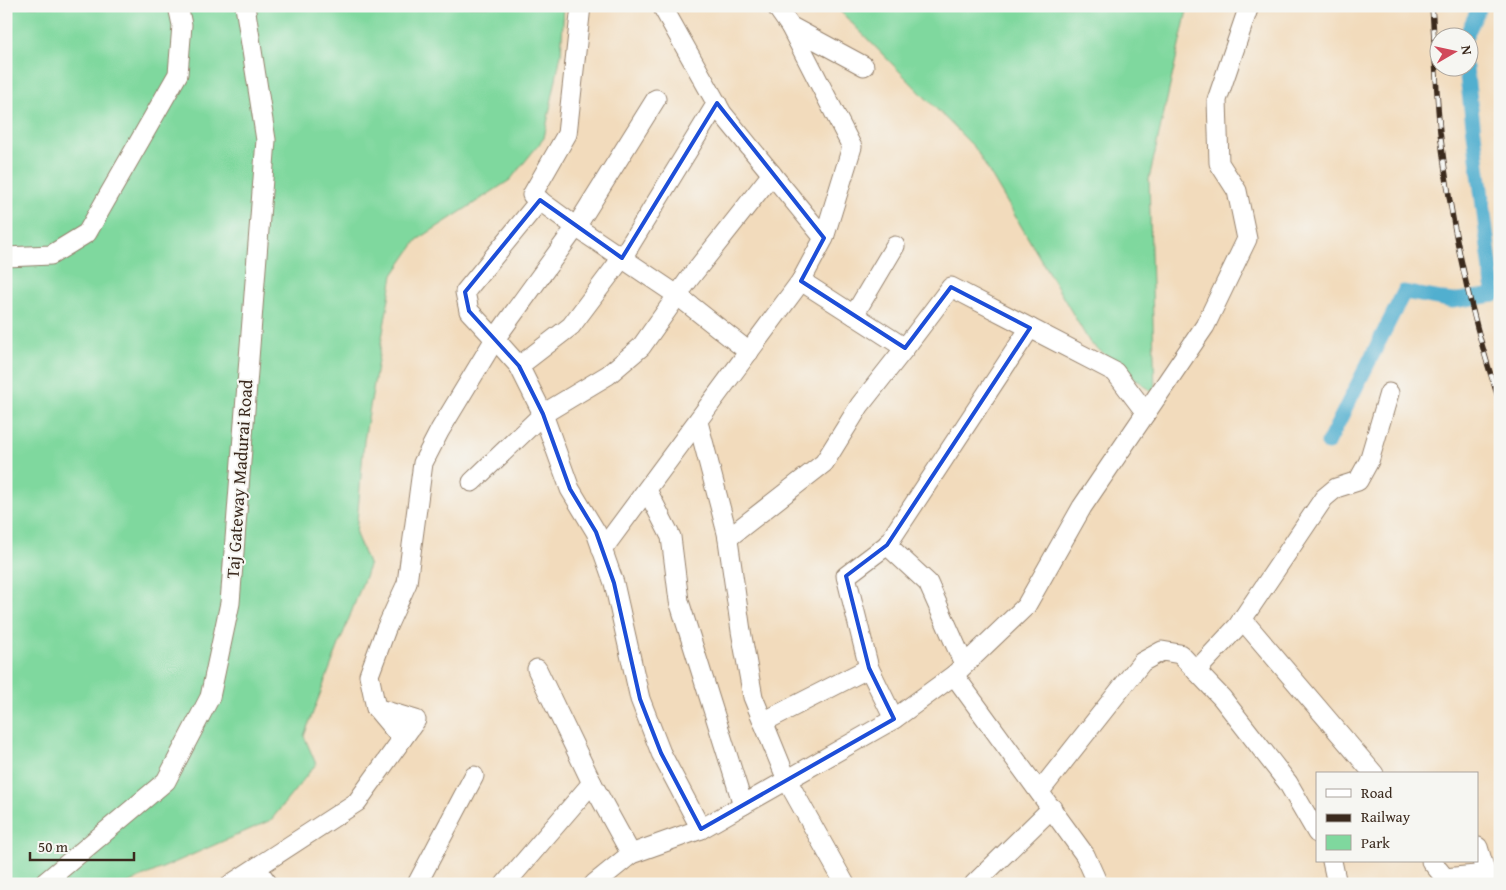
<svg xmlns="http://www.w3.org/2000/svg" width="1506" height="890" viewBox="0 0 1506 890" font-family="'Gentium Book Plus',serif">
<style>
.green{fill:#7fd89e;stroke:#5d815e}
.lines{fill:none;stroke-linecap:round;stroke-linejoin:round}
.canal{stroke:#51afcf;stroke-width:15}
.minor-casing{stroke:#96826d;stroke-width:21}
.minor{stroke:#fff;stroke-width:19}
.rail-casing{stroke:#3b2a1e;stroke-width:5.5}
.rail{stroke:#f6f6f2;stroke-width:4;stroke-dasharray:11;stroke-linecap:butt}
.marked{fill:none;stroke:#1d4ed8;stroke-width:4;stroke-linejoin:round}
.labels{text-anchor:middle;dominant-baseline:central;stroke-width:4;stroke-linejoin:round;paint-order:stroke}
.street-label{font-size:18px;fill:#3b2a1e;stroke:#f6f6f2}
</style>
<rect width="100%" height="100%" fill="#f6f6f2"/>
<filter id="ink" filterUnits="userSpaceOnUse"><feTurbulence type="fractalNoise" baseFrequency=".02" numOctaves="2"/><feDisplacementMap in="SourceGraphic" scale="10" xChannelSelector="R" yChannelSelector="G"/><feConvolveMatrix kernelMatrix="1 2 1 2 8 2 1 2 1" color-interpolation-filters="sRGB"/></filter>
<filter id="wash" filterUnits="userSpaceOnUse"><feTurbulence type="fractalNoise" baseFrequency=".0096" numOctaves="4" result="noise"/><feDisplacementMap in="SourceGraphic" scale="20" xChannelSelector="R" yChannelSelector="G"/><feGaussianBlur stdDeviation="1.12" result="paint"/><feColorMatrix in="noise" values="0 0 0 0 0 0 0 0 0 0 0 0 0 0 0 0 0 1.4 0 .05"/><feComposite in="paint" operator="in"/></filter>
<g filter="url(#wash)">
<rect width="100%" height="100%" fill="#f2dbbc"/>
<g class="green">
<polygon points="6,6 564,6 561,54 544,138 510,180 417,240 393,275 364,441 356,534 369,566 304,736 316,764 271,820 126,884 6,884"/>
<polygon points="835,6 1188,6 1149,179 1155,394 1090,343 975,148"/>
</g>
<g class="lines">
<g class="canal">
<polyline points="1465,38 1480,6"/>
<polyline points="1328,443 1404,292 1452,301 1494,295 1466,68"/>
</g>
</g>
</g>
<g filter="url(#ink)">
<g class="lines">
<g class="minor-casing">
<g id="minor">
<polyline points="581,6 567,134 532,195 576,227 495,339 519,366 543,414 570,489 596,532 614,583 640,699 661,753 701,829"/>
<polyline points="662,6 722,113 824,238 801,281 905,348 951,287 1115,372 1146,413"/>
<polyline points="776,6 790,26 852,147 824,238"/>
<polyline points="790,26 864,66"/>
<polyline points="656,99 576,227 677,295 749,352"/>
<polyline points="6,257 51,255 87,233 178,74 182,25 178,6"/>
<polyline points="854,315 895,246"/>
<polyline points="519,366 571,326 622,258 717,103"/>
<polyline points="698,422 727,533 741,631 753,697 787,780 845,884"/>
<polyline points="472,482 543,414 608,375 641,347 689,279 772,174"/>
<polyline points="647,490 671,537 679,601 743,805"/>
<polyline points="728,538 824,463 860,405 905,348"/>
<polyline points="887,545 1030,328"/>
<polyline points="602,550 801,281"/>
<polyline points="1242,619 1374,774"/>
<polyline points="869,668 846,576 887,545 928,583 964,664"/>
<polyline points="537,669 592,783"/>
<polyline points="1196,671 1237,627 1324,498 1336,488 1358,481 1369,461 1389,393"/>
<polyline points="954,675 1085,855 1098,884"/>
<polyline points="763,722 869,668 894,719"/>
<polyline points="402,739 376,708 369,675 386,629 407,583 423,463 440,430 495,339 469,311 465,292 540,200"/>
<polyline points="1040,791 1142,662 1162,651 1180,654 1222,698 1288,783 1317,833"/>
<polyline points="1478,847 1489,884"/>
<polyline points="1332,861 1337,884"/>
<polyline points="1431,861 1445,878 1486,874"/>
<polyline points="257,869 268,884"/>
<polyline points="43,884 166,781 210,697 230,603 266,140 245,6"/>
<polyline points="231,884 357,802 416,720 376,708"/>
<polyline points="417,884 474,776"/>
<polyline points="505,884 592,783 631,854"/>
<polyline points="594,884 631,854 701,829 894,719 954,675 1026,606 1082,507 1205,326 1247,239 1237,191 1219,163 1217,100 1249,6"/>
<polyline points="974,884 1052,808"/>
</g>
</g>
<use href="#minor" class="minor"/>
<g class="rail-casing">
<path id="rail" d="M 1432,6 C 1435,48 1436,90 1440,132 C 1451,224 1470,315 1500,403"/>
</g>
<use href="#rail" class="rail"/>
</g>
</g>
<path class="marked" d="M 717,103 L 824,238 L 801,281 L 905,348 L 951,287 L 1030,328 L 887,545 L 846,576 L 869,668 L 894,719 L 701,829 L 661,753 L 640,699 L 614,583 L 596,532 L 570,489 L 543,414 L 519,366 L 469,311 L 465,292 L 540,200 L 622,258 Z"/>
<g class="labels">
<g class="street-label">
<text transform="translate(239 479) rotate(-86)">Taj Gateway Madurai Road</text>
</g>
</g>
<rect width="1506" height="890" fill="none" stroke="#f6f6f2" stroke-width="25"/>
<rect x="1316" y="772" width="162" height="90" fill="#f6f6f2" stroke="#aba49d"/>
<rect x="1326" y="789" width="25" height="8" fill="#ffffff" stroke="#aba49d"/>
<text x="1361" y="798" font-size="15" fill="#3b2a1e">Road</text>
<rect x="1326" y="814" width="25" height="8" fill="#3b2a1e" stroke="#aba49d"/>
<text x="1361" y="822" font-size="15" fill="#3b2a1e">Railway</text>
<rect x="1326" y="835" width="25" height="15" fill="#7fd89e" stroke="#aba49d"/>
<text x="1361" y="848" font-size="15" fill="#3b2a1e">Park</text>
<g transform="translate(1454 52) rotate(81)"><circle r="24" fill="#f6f6f2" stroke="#aba49d"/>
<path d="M0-4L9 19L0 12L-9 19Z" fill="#d1495b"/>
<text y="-8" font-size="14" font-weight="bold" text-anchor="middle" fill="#3b2a1e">N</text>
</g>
<path d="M30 852v8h104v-8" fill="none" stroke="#3b2a1e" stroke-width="2.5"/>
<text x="38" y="852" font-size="15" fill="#3b2a1e" stroke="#f6f6f2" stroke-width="4" paint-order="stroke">50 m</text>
</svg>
